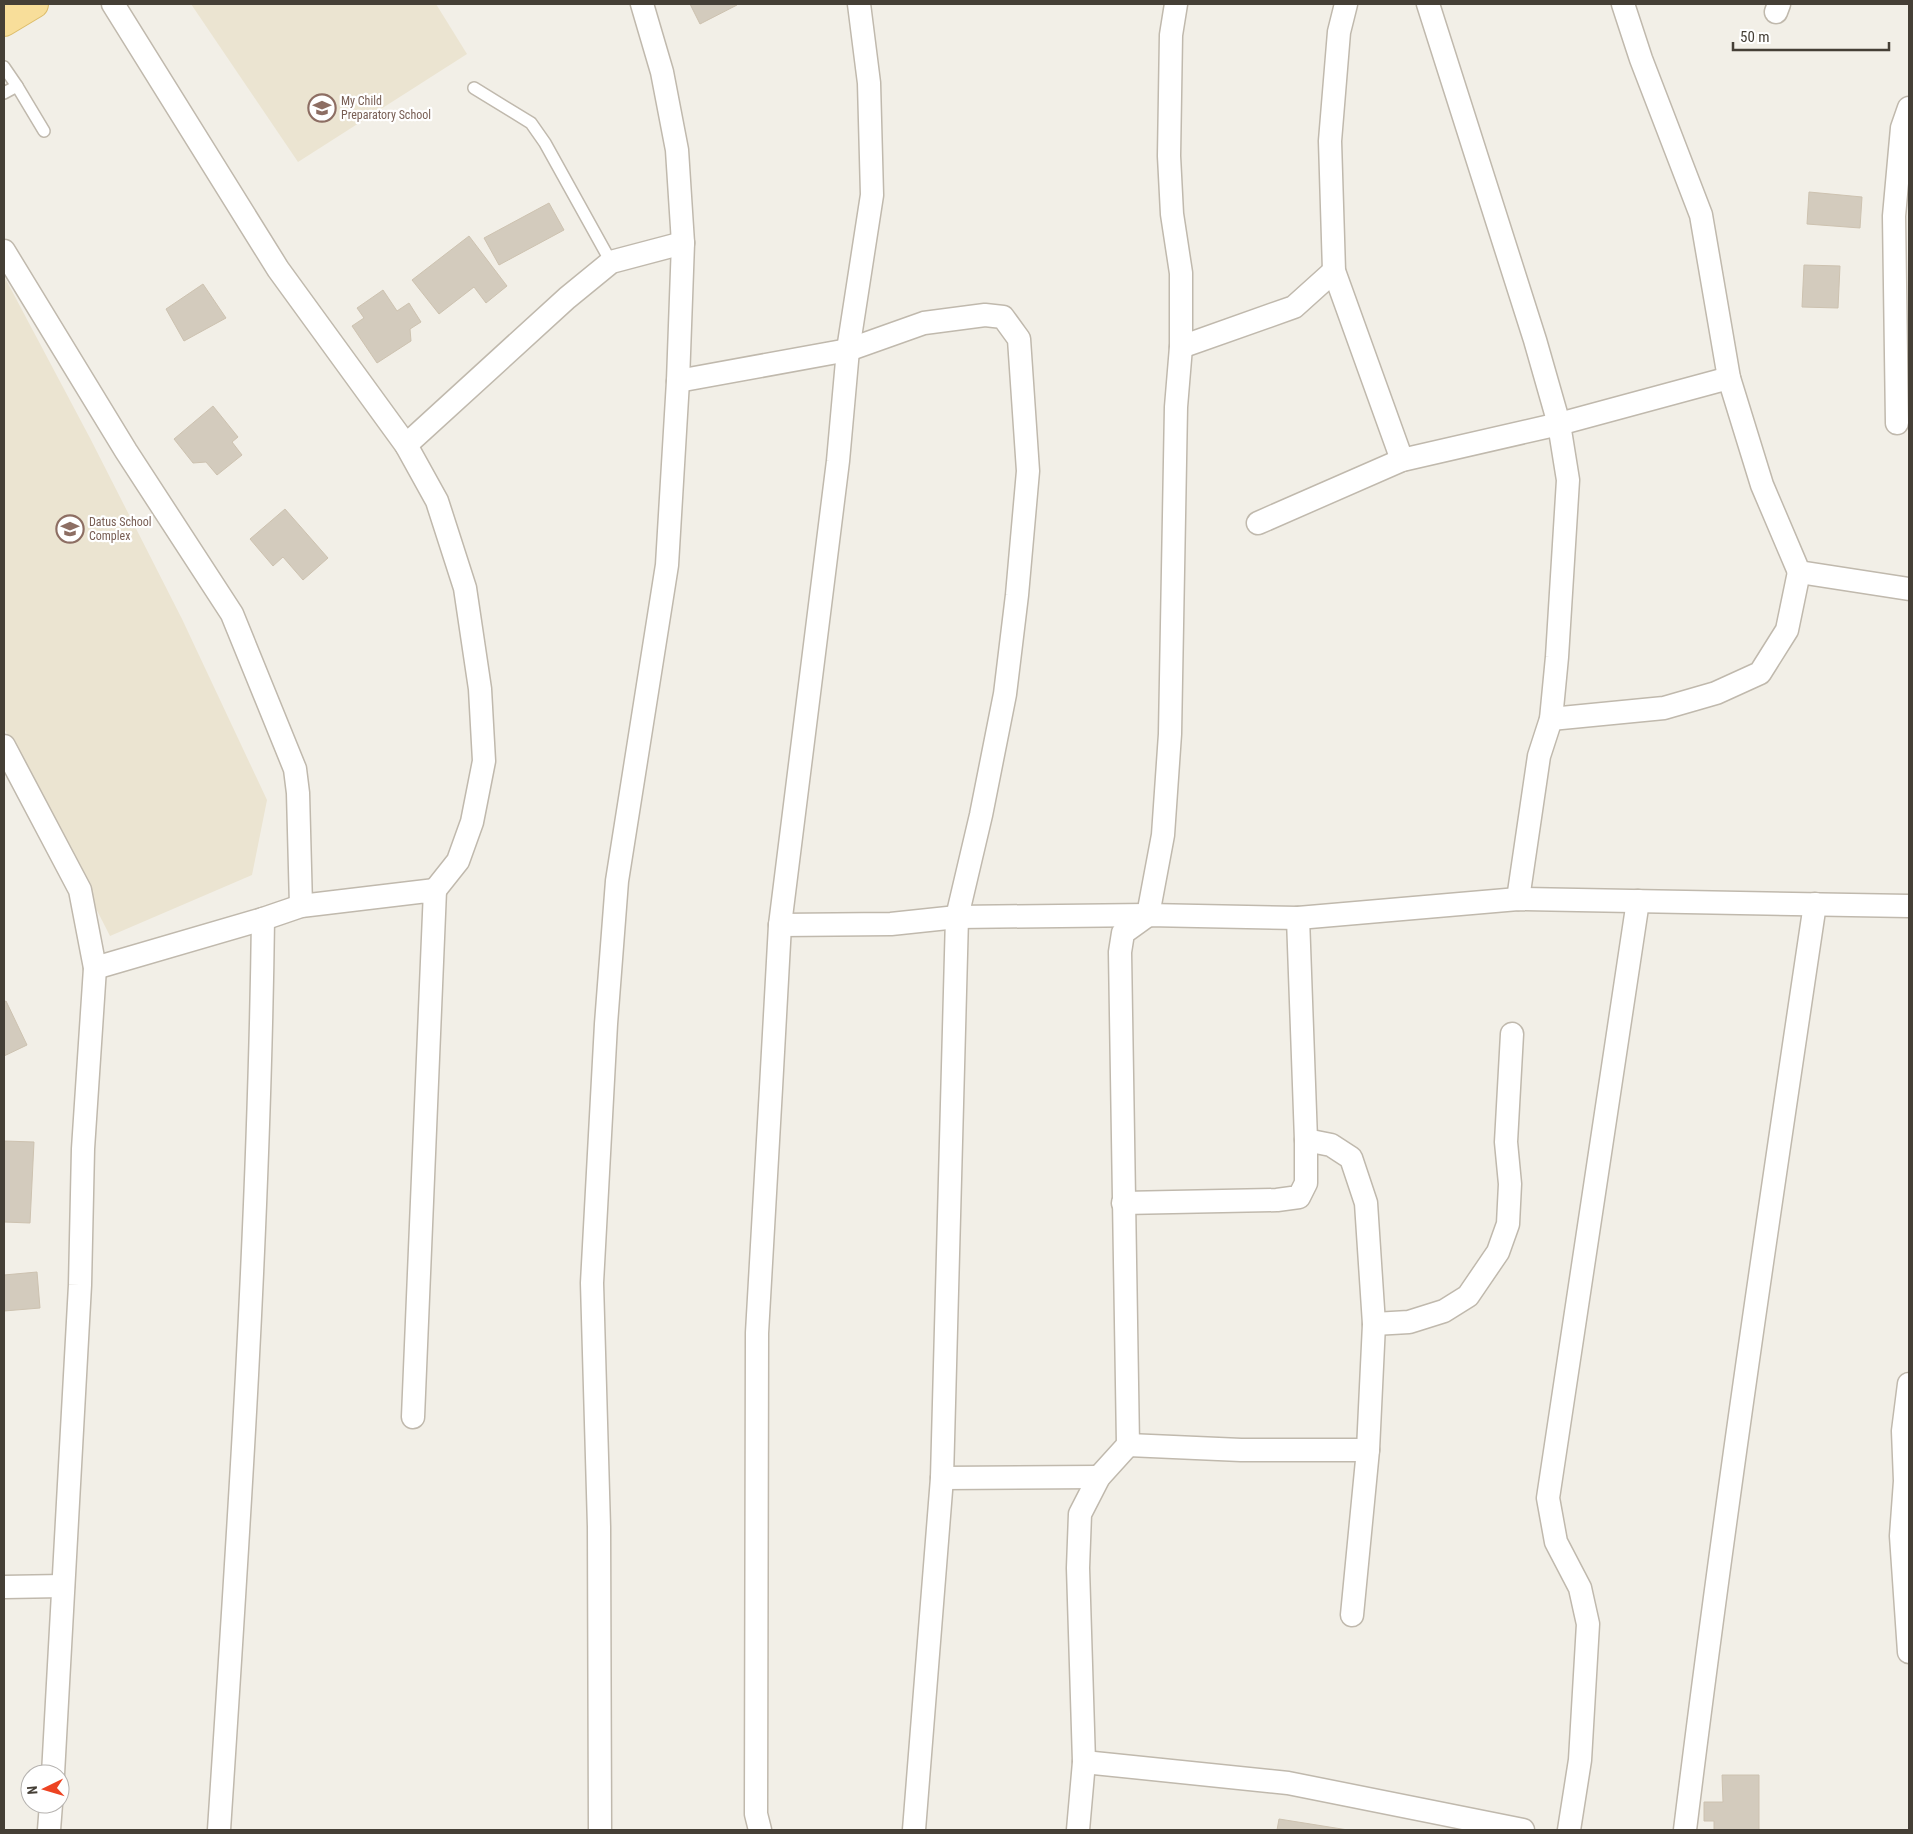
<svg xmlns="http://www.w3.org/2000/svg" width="1913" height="1834" viewBox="0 0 1913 1834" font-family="'Roboto Condensed',sans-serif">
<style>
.education{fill:#ebe4d1}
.building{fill:#d3cbbd;stroke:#cdc2b0}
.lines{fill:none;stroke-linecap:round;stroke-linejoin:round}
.service-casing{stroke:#c0b9ad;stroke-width:14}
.minor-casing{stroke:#c0b9ad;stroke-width:25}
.primary-casing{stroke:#dcbc6a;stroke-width:30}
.service{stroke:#fff;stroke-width:11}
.minor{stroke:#fff;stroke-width:22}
.primary{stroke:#f8de9a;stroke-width:28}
.labels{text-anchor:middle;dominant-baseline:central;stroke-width:4.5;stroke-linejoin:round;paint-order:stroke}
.education-label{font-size:12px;fill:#785e54;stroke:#fff;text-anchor:start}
</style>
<rect width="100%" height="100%" fill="#f2efe7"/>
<g class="education">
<polygon points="191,4 436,4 467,54 298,162"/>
<polygon points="4,276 91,440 182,619 267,800 252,875 110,936 4,728"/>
</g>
<g class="building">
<polygon points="690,4 737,4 737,5 700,24"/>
<polygon points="1809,192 1862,197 1860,228 1807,224"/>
<polygon points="549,203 564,230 499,265 484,238"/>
<polygon points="469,236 507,286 486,303 474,287 439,314 412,280"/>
<polygon points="1804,265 1840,266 1838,308 1802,307"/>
<polygon points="203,284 226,318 184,341 166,309"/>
<polygon points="383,290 397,311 409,303 421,322 410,329 411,341 377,363 352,326 364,318 357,308"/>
<polygon points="213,406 238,437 232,442 242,455 217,475 206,462 193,463 174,439"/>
<polygon points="285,509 328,558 303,580 283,557 273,566 250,539"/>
<polygon points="6,1001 27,1045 4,1056 4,1002"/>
<polygon points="4,1141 34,1142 30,1223 4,1222"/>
<polygon points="37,1272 40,1308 4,1311 4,1275"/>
<polygon points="1722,1775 1759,1775 1759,1830 1714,1830 1714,1821 1704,1821 1704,1802 1723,1802"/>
<polygon points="1279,1819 1348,1830 1277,1830"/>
</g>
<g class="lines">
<g class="service-casing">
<g id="service">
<polyline points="4,67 17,86 4,93"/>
<polyline points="17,86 44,131"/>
<polyline points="474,88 531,123 545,143 611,262"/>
</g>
</g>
<g class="minor-casing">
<g id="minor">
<polyline points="113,4 278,269 406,445 437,501 465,588 480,689 484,761 472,822 458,861 435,890"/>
<polyline points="1346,4 1339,32 1330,141 1334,271 1402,460"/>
<polyline points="1428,4 1535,340 1559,424 1568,480 1557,657 1551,719 1539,756 1518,899"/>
<polyline points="1623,4 1641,59 1701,215 1729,378 1762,485 1799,572 1909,589"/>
<polyline points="1776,12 1779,4"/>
<polyline points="4,251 126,451 232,614 295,769 298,793 301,906"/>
<polyline points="1181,347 1294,307 1334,271"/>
<polyline points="678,381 848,350 924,323 985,315 1003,317 1019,339 1028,471 1017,595 1005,694 981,815 957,917 942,1478 914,1830"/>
<polyline points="1897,423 1894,216 1902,128 1909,108"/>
<polyline points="406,445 567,298 611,262 683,243"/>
<polyline points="1258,523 1402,460 1559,424 1729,378"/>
<polyline points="1551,719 1664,708 1716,693 1760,673 1787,630 1799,572"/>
<polyline points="4,746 80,890 95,968 83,1149 80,1285 53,1774"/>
<polyline points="780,925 891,924 957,917 1148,915 1298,918 1518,899 1909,906"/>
<polyline points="95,968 263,919 301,906 435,890 413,1417"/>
<polyline points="1306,1140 1331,1145 1351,1158 1366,1203 1374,1324 1368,1450 1352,1615"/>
<polyline points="1123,1203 1277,1200 1299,1197 1306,1183 1306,1140 1298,918"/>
<polyline points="1374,1324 1409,1322 1444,1311 1468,1296 1498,1252 1508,1224 1510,1184 1506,1142 1512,1034"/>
<polyline points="1909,1384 1903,1431 1905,1481 1901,1536 1909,1652"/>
<polyline points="1128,1445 1241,1450 1368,1450"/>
<polyline points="942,1478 1099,1477"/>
<polyline points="4,1587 63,1586"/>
<polyline points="1084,1762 1288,1783 1523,1830"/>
<polyline points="49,1830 51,1804"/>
<path d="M 219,1830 C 239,1527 259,1223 263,919"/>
<polyline points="600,1830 599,1527 592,1283 606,1024 617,881 667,565 678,381 683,243 677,150 662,72 642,4"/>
<polyline points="760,1830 756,1814 757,1333 771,1088 780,925 838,461 848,350 872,195 869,83 859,4"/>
<polyline points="1078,1830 1084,1762 1078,1568 1080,1514 1099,1477 1128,1445 1120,952 1123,933 1148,915 1163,835 1170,734 1176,407 1181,347 1181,273 1172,214 1169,156 1171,35 1176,4"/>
<polyline points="1569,1830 1580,1760 1588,1624 1580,1588 1556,1542 1548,1498 1638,901"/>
<path d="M 1685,1830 C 1723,1521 1769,1212 1815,904"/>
</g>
</g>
<g class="primary-casing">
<polyline id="primary" points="4,22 34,4"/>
</g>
<use href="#service" class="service"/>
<use href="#minor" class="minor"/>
<use href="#primary" class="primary"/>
</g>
<defs>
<g id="school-ring" transform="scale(1.4375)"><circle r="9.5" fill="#fff" stroke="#8d6e63" stroke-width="1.5"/><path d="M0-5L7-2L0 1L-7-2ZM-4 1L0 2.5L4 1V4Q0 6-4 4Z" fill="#8d6e63"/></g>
</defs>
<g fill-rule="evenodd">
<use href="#school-ring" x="322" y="108"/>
<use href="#school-ring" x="70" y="529"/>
</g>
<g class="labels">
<g class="education-label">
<text x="341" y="101">My Child<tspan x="341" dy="14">Preparatory School</tspan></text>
<text x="89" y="522">Datus School<tspan x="89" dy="14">Complex</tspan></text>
</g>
</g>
<rect width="1913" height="1834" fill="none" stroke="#453f36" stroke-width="10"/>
<g transform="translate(45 1789) rotate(265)"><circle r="24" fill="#ffffff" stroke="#b5b2af"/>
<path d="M0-4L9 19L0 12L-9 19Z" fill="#ed4322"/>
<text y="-8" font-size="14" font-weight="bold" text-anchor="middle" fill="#453f36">N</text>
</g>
<path d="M1733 42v8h156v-8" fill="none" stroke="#453f36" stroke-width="2.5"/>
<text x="1740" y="42" font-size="15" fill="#453f36" stroke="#ffffff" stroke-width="4" paint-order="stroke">50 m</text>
</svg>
